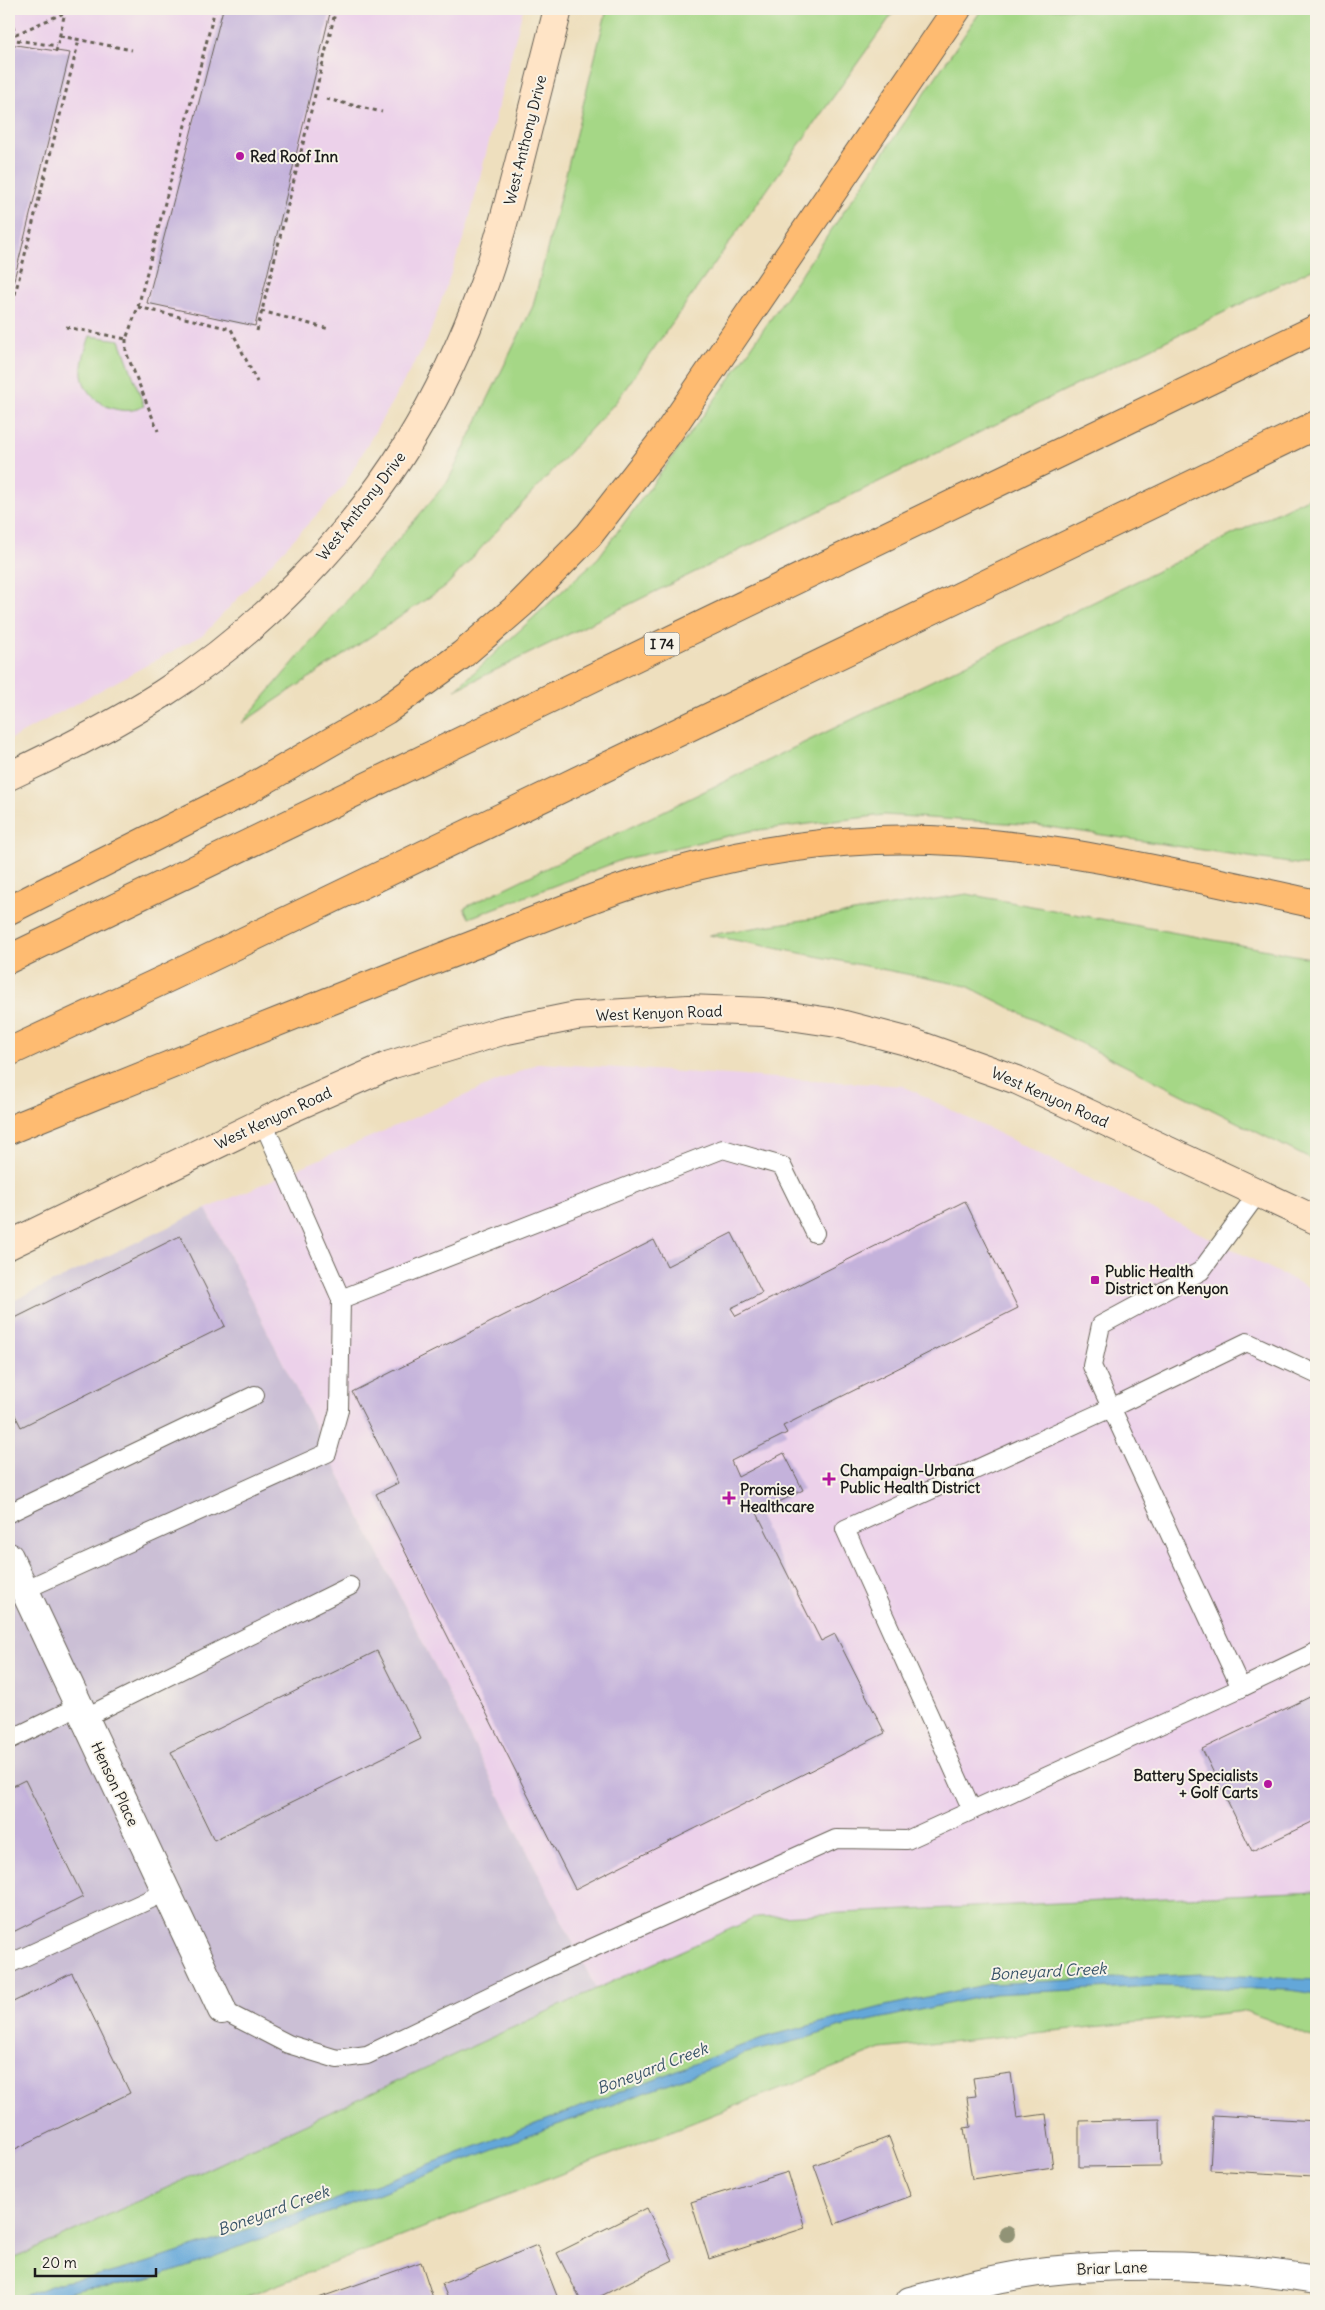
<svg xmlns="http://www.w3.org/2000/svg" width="1325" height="2310" viewBox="0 0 1325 2310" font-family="Delius,sans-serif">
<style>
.built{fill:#ecd1ea}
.industrial{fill:#cbbfd5}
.green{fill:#a5d786;stroke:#607a51}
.water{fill:#64a7d9;stroke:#40627a}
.building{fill:#c4b2db}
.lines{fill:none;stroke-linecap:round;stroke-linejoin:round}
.lane-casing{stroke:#666055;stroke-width:20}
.street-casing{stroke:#666055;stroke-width:30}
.secondary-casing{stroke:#666055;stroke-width:30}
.highway-casing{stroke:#666055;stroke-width:30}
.path{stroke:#666055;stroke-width:3;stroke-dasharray:4 4;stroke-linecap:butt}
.lane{stroke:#fff;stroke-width:18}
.street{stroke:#fff;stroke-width:28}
.secondary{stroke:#ffe4c6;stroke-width:28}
.highway{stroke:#febb71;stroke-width:28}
.tree{fill:#919376}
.poi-dot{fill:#b5179e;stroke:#f7f3e8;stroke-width:2}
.labels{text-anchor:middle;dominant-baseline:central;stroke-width:4;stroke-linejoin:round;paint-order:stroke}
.shield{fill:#f7f3e8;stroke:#5e5c59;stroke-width:1}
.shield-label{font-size:14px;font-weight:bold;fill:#1c1c1c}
.street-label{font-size:15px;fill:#1c1c1c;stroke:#f7f3e8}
.poi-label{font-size:15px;font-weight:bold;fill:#1c1c1c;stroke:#f7f3e8;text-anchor:start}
.water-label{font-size:16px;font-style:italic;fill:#395468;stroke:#f7f3e8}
</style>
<rect width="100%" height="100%" fill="#f7f3e8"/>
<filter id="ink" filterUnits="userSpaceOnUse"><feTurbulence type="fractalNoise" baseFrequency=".02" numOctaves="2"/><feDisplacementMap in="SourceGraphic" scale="10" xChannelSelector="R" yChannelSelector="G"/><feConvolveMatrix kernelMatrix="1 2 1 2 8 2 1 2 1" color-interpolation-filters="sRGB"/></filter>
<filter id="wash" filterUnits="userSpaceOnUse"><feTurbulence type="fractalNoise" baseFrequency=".0096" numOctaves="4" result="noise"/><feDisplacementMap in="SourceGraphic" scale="20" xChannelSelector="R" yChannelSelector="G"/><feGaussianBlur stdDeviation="1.12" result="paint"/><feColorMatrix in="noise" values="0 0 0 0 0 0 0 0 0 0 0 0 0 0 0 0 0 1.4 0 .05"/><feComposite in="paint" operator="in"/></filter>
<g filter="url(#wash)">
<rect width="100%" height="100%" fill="#eedfbe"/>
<g class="built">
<polygon points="9,9 523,9 467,228 427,341 343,487 204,634 9,740"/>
<polygon points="539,1063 903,1086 1316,1291 1316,1891 757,1917 596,1989 206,1209"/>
</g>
<polygon class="industrial" points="206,1209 596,1989 9,2261 9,1303"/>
<g class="green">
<polygon points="607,9 896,9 615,403 446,586 242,723 448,481 533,306"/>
<polygon points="982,9 1316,9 1316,267 455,690 598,558 727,383"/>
<path d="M 90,336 L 120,340 L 144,406 C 121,419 84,402 82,374 C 81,361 86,348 90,336 Z"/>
<polygon points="1316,494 1316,867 1036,825 884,815 750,831 624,859 469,918 464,908"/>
<polygon points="967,894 1316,959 1316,1162 967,986 709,935"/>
<polygon points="1316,1891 1316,2039 1246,2011 881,2049 236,2301 9,2301 9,2261 596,1989 757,1917"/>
</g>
<polygon class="water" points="1201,1974 1315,1980 1316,1994 1289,1990 1155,1986 994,1994 841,2027 800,2040 743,2054 718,2066 546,2129 190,2266 149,2279 121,2285 86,2288 36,2301 9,2301 62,2282 99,2276 146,2263 319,2206 762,2038 885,2006 989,1984"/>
<g id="blocks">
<g class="building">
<polygon points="223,9 331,9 255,326 147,303"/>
<polygon points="9,44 70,53 9,300"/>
<polygon points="965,1201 1018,1308 783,1426 787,1433 731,1461 738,1477 784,1453 803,1490 757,1513 821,1641 835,1634 885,1733 575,1889 376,1494 398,1483 352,1392 654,1240 667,1266 732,1233 762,1293 731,1308 736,1316"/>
<polygon points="180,1236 225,1326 21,1427 9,1403 9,1321"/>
<polygon points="377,1651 421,1739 214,1840 171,1752"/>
<polygon points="1316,1694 1316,1820 1252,1851 1202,1749"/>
<polygon points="25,1780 83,1897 9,1934 9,1788"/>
<polygon points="72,1973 130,2093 9,2152 9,2004"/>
<polygon points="1011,2073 1017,2118 1046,2114 1053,2167 972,2179 964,2128 971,2127 967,2097 976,2096 973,2078"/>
<polygon points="1213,2115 1316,2121 1313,2176 1210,2170"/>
<polygon points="1160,2119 1161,2166 1079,2167 1079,2121"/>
<polygon points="889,2137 911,2196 835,2224 814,2165"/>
<polygon points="788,2172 805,2228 709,2259 691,2202"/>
<polygon points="647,2208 673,2260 591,2301 581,2301 557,2253"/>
<polygon points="537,2245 559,2301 449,2301 442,2284"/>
<polygon points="421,2262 434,2301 310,2301"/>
</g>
</g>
</g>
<g filter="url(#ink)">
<use href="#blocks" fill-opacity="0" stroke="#666055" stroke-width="1"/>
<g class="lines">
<g class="lane-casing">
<g id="lane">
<polyline points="263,1122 341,1299 723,1149 782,1166 815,1233"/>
<polyline points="1258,1193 1201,1271 1101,1325 1092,1366 1241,1688 1316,1652"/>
<polyline points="9,1513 255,1395"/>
<polyline points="24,1590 327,1453 339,1410 341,1299"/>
<polyline points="84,1718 350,1586"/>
<polyline points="9,1740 79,1706"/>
<polyline points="972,1810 845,1529 1111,1408 1247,1342 1316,1374"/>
<polyline points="9,1964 166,1892"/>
<polyline points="222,2010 288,2044 337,2059 367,2055 552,1966 836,1839 907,1840 1241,1688"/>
</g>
</g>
<g class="street-casing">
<g id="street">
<polyline points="9,1557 222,2010"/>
<path d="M 910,2301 C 955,2289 1001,2276 1047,2271 C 1137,2262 1228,2265 1316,2280"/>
</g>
</g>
<g class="secondary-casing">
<g id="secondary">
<path d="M 9,776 C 61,752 113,725 162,694 C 258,633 348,541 408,444 C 438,395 463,341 483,287 C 498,247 508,205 519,163 C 532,112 545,60 558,9"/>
<polyline points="9,1245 290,1109 390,1065 502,1031 576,1016 688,1009 763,1012 837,1023 910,1042 1017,1080 1316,1220"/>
</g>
</g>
<g class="highway-casing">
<g id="highway">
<polyline points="9,910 249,789 386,710 462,655 521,604 589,535 666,436 957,9"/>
<polyline points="9,959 1316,329"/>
<polyline points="9,1052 172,976 1316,425"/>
<path d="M 9,1130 C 153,1072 297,1013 442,957 C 506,933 569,905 634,884 C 712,859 795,843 876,840 C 1025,835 1172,873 1316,904"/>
</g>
</g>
<g class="path">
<polyline points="9,19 16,34 73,9"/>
<polyline points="60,36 132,50"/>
<polyline points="9,39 57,46"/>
<polyline points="56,52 65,12"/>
<polyline points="326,99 382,112"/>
<polyline points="138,307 231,329 257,382"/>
<polyline points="261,311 329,329"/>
<polyline points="9,318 79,40"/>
<polyline points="66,327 126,339 138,307 215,9"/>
<polyline points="257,331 336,9"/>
<polyline points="126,339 126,352 158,431"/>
</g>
<use href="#lane" class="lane"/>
<use href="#street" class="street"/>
<use href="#secondary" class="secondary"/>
<use href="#highway" class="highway"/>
</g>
<circle class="tree" cx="1007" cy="2234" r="8"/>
</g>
<g class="poi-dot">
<circle cx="240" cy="156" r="5"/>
<rect x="1090" y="1275" width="10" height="10" rx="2.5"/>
<path d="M826.5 1471.5h5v5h5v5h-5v5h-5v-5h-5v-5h5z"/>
<path d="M726.5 1490.5h5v5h5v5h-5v5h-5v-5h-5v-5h5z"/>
<circle cx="1268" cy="1784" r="5"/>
</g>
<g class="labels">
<rect class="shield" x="644.5" y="632.5" width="35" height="23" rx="4"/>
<g class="shield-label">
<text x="662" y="644">I 74</text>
</g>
<g class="street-label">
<text transform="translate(525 140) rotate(-76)">West Anthony Drive</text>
<text transform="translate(361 506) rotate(-52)">West Anthony Drive</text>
<text transform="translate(659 1013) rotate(-2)">West Kenyon Road</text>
<text transform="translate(1050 1097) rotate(24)">West Kenyon Road</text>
<text transform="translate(273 1118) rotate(-25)">West Kenyon Road</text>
<text transform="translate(115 1784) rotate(65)">Henson Place</text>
<text transform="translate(1112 2268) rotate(-2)">Briar Lane</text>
</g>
<g class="poi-label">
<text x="250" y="156">Red Roof Inn</text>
<text x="1105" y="1271">Public Health<tspan x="1105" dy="17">District on Kenyon</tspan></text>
<text x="840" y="1470">Champaign-Urbana<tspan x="840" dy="17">Public Health District</tspan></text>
<text x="740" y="1489">Promise<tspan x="740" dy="17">Healthcare</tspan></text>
<text x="1258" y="1775" text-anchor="end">Battery Specialists<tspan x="1258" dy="17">+ Golf Carts</tspan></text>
</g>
<g class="water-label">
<text transform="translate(1048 1971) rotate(-3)">Boneyard Creek</text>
<text transform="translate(652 2068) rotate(-21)">Boneyard Creek</text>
<text transform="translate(273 2210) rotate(-20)">Boneyard Creek</text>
</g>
</g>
<rect width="1325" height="2310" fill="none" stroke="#f7f3e8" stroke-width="30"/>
<path d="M35 2268v8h121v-8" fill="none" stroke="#1c1c1c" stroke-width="2.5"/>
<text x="42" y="2268" font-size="15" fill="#1c1c1c" stroke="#f7f3e8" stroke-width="4" paint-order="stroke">20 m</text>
</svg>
